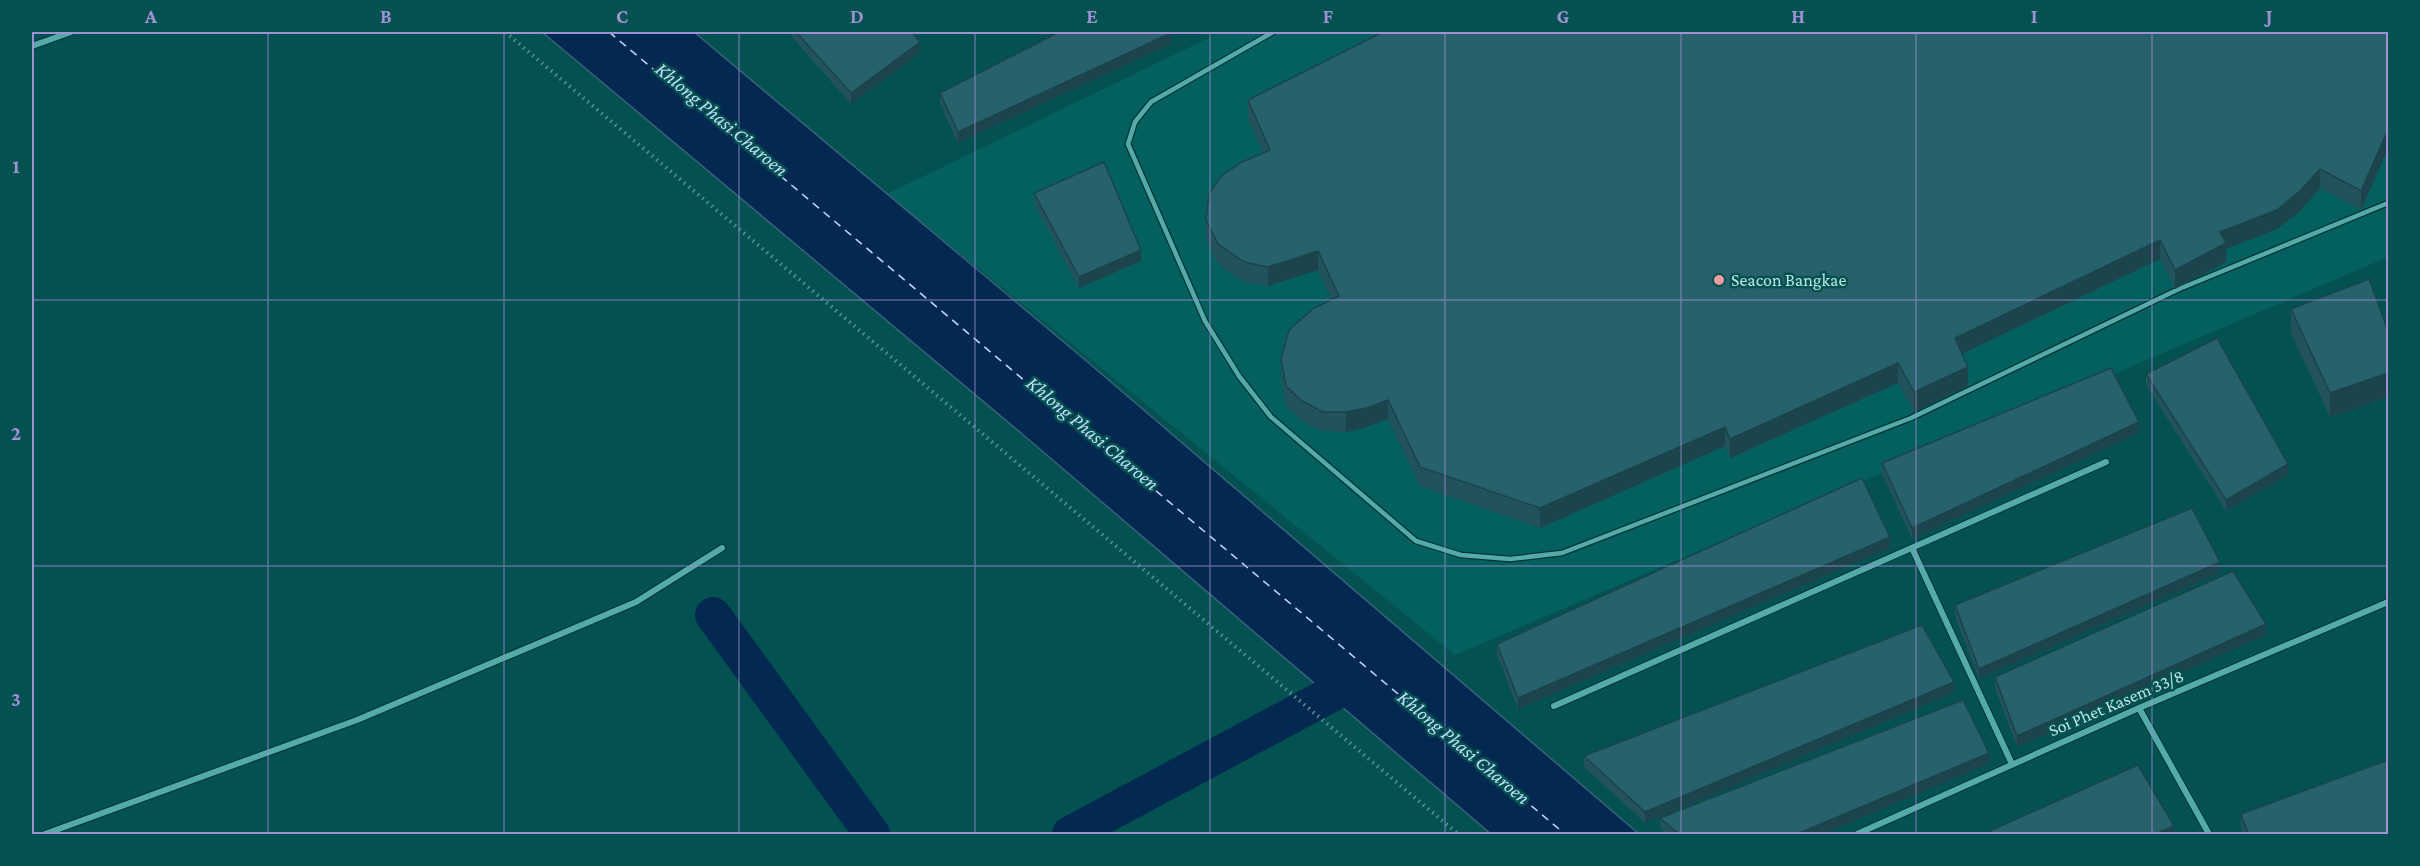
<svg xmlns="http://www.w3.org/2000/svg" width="2420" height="866" viewBox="0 0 2420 866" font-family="'Crimson Pro',serif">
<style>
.built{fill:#04605f}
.water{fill:#032950;stroke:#3a617c;stroke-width:1.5}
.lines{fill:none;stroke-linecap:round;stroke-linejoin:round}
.canal{stroke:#032950;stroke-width:36}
.ferry{stroke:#c1dcfc;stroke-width:1.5;stroke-dasharray:8 6;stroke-linecap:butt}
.service-casing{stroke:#013534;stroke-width:7}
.minor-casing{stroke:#013534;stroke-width:8}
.path{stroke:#559392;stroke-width:4;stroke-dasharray:1.5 4.5;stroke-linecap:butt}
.service{stroke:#53aaa8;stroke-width:4.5}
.minor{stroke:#53aaa8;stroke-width:6}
.wall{fill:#22535d}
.shaded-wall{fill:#1b444c}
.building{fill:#27616c;stroke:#1b444c;stroke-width:1.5}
.grid{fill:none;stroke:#9f91d2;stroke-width:1.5;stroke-opacity:0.55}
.poi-dot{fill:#f49aa4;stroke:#035251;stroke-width:2}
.labels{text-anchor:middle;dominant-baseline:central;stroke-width:5;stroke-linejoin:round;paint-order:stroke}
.poi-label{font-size:18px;fill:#bce4e2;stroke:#035251;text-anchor:start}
.street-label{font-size:18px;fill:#bce4e2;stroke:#035251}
.water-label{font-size:20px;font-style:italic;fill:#c1dcfc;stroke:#035251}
.neatline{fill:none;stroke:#9f91d2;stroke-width:2}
.grid-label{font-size:20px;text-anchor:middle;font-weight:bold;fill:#9f91d2}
</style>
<rect width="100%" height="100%" fill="#035251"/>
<polygon class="built" points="1221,32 2388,32 2388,257 1455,655 887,194"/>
<polygon class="water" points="542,32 694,32 1090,364 1639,834 1491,834 1021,433"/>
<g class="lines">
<g class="canal">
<polyline points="713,615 872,834"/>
<polyline points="1070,834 1371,673"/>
</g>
<polyline class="ferry" points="609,32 1565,834"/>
<g class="service-casing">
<polyline id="service" points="1273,32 1151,102 1135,122 1128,144 1205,321 1239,376 1271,417 1416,541 1461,555 1510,559 1562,553 1911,418 2179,289 2388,203"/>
</g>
<g class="minor-casing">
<g id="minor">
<polyline points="32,46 71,32"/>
<polyline points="1912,548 2012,764"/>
<polyline points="1554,706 2106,462"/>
<polyline points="2139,708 2209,834"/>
<polyline points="45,834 357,720 636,602 722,548"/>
<polyline points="1857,834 2139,708 2388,602"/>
</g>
</g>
<polyline class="path" points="505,32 1458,834"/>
<use href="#service" class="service"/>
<use href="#minor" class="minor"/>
</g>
<g class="wall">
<polygon points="792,32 912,32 920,53 851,104 792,37"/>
<polygon points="1171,44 958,143 940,104 940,93"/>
<polygon points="1248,100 2387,151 2361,210 2320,188 2301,210 2277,229 2226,249 2226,262 2175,289 2160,259 1962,354 1968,386 1914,412 1898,383 1730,458 1725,446 1540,528 1420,486 1388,419 1367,427 1346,432 1323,431 1302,421 1286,406 1281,378 1281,359 1332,300 1318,270 1268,286 1244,282 1218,264 1206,239 1206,220 1263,153 1248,120"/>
<polygon points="1034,193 1141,261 1079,288 1034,204"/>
<polygon points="2291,309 2388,331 2388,397 2330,417 2291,333"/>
<polygon points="2146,374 2288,475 2226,511 2146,385"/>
<polygon points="2139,433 1912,539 1882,474 1882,463"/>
<polygon points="1890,548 1518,709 1497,655 1497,644"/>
<polygon points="2220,573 1979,679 1955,616 1955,605"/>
<polygon points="2266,635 2017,747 1995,688 1995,677"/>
<polygon points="1954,693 1645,823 1584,767 1584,756"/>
<polygon points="1989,764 1823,834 1666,834 1660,829 1660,818"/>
<polygon points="2241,814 2388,834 2241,834"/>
</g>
<g class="shaded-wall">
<polygon points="1171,33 1171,44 958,143 958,132"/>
<polygon points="920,42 920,53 851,104 851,93"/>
<polygon points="2388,126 2388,146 2387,151 2361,210 2361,191"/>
<polygon points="2320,169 2320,188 2301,210 2277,229 2226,249 2226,262 2175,289 2175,270 2220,232"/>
<polygon points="2160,240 2160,259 1955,357 1955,338"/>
<polygon points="1141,250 1141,261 1079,288 1079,277"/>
<polygon points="1318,251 1318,270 1268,286 1268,267"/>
<polygon points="1898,363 1898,383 1730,458 1730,439"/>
<polygon points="1968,367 1968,386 1914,412 1914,392"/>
<polygon points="2388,373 2388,397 2330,417 2330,393"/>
<polygon points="1388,400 1388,419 1367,427 1346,432 1346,412"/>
<polygon points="2139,422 2139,433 1912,539 1912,528"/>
<polygon points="1725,427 1725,446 1540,528 1540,508"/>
<polygon points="2288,464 2288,475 2226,511 2226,500"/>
<polygon points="1890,537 1890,548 1518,709 1518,698"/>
<polygon points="2220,562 2220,573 1979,679 1979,669"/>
<polygon points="2266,624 2266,635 2017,747 2017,736"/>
<polygon points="1954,682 1954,693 1645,823 1645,812"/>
<polygon points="1989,753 1989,764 1823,834 1797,834"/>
<polygon points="2174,826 2174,834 2155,834"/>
</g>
<g class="building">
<polygon points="796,32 912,32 920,42 851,93"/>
<polygon points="1059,32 1170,32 1171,33 958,132 940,93"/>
<polygon points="1383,32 2388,32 2388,126 2387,132 2361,191 2320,169 2301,190 2277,210 2220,232 2226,243 2175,270 2160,240 1955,338 1968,367 1914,392 1898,363 1730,439 1725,427 1540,508 1420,467 1388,400 1367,408 1346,412 1323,412 1302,401 1286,386 1281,359 1289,330 1313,309 1339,296 1318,251 1268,267 1244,262 1218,244 1206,220 1209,194 1222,175 1242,162 1270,150 1248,100"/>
<polygon points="1104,162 1141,250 1079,277 1034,193"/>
<polygon points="2369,279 2388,331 2388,373 2330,393 2291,309"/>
<polygon points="2217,338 2288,464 2226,500 2146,374"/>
<polygon points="2111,368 2139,422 1912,528 1882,463"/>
<polygon points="1862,478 1890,537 1518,698 1497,644"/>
<polygon points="2192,508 2220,562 1979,669 1955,605"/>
<polygon points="2233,571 2266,624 2017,736 1995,677"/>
<polygon points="1922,625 1954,682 1645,812 1584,756"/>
<polygon points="1963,700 1989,753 1797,834 1679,834 1660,818"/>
<polygon points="2388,760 2388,834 2248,834 2241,814"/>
<polygon points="2138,765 2174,826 2155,834 1983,834"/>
</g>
<path class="grid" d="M 268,32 L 268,834M 504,32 L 504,834M 739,32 L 739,834M 975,32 L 975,834M 1210,32 L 1210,834M 1445,32 L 1445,834M 1681,32 L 1681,834M 1916,32 L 1916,834M 2152,32 L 2152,834M 32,300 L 2388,300M 32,566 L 2388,566"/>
<circle class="poi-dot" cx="1719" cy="280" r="6"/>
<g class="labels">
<g class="poi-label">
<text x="1731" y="280">Seacon Bangkae</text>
</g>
<g class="street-label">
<text transform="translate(2116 703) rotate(-23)">Soi Phet Kasem 33/8</text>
</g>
<g class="water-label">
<text transform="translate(722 119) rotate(40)">Khlong Phasi Charoen</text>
<text transform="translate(1093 433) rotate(40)">Khlong Phasi Charoen</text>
<text transform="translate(1464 747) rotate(40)">Khlong Phasi Charoen</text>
</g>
</g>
<rect width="2420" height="866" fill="none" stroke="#035251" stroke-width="66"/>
<rect x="33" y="33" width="2354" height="800" class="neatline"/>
<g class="grid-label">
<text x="151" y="23">A</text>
<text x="386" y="23">B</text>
<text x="622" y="23">C</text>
<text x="857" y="23">D</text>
<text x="1092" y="23">E</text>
<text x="1328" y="23">F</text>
<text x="1563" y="23">G</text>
<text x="1798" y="23">H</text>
<text x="2034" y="23">I</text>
<text x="2269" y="23">J</text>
<text x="16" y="173">1</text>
<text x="16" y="440">2</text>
<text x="16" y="706">3</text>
</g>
</svg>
